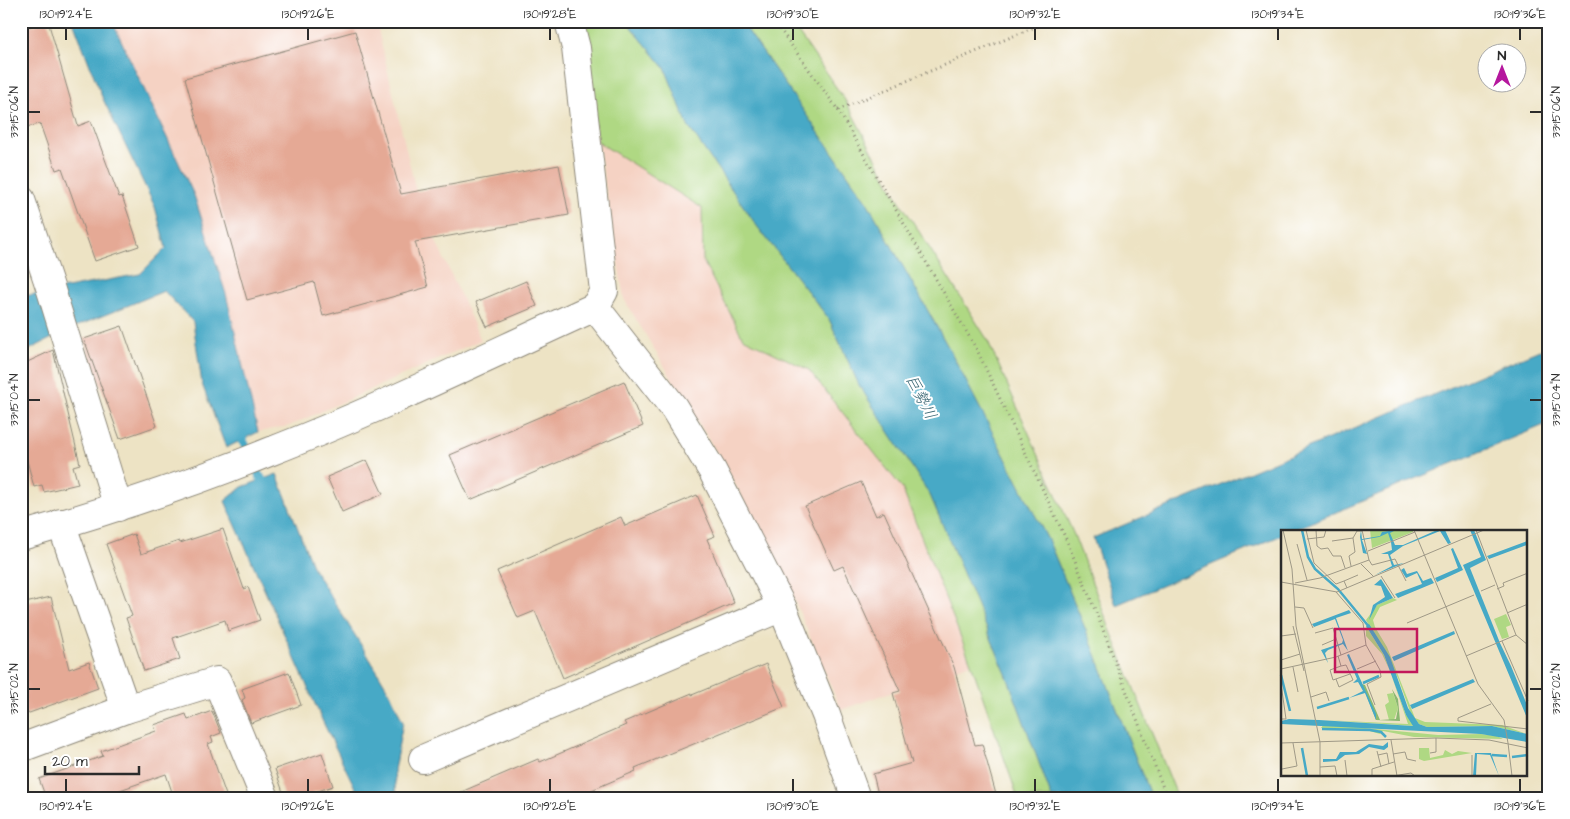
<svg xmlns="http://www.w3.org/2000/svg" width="1570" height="819" viewBox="0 0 1570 819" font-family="'Architects Daughter','Klee One',sans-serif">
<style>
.built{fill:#f5d2c3}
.green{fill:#afd883;stroke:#6d8257}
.water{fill:#46a9c6;stroke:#386a78}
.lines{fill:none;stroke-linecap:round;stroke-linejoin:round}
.stream{stroke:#46a9c6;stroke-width:9}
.building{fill:#e5a995}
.minor-casing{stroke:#8c8778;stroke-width:30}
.path{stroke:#8c8778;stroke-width:3;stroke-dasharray:1 4;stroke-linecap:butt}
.minor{stroke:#fff;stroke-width:28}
.ticks{fill:none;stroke:#2b2b2b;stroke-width:2}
.labels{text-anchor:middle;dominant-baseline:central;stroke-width:4;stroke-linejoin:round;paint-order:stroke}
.water-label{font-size:16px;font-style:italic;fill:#376471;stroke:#fff}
.inset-river{fill:none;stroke:#46a9c6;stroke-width:2.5}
.inset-road{fill:none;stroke:#9f9987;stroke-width:1}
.view{fill:#c2185b;fill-opacity:0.15;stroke:#c2185b;stroke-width:2.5}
.inset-edge{fill:none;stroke:#2b2b2b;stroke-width:2.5}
.neatline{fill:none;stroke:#2b2b2b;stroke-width:2}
.ticks-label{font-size:12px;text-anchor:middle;fill:#2b2b2b}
</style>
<rect width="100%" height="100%" fill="#fff"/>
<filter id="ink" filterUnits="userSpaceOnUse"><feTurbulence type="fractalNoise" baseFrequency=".02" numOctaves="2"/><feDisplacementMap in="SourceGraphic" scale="10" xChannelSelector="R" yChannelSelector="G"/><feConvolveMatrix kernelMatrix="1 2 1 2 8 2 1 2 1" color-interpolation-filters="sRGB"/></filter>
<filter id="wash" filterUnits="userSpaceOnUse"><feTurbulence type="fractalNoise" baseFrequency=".0096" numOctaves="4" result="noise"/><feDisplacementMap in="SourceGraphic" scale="20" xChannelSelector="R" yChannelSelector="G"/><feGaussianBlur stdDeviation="1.12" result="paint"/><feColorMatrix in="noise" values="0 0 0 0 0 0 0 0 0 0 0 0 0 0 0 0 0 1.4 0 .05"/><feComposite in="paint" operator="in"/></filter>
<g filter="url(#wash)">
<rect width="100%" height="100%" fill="#ede3c4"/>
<g class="built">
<polygon points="112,21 376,21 419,204 481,340 289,426 258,432 226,294 194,195"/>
<polygon points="598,142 702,208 703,261 743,337 809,370 902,488 971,663 841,710 794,599 733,480 624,299"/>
</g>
<g class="green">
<polygon points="577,21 626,21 665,68 688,126 757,226 829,319 859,385 930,495 1007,676 1052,798 1018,798 971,663 902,488 809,370 743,338 703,261 702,208 598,142"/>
<polygon points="741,21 790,21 845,100 894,192 987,339 1074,535 1108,624 1178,798 1151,798 1095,652 1049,542 952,354 867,202"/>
</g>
<g class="water">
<polygon points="73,21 112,21 194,195 226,294 258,432 226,448 202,384 193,322 164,291 70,329 21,354 21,298 25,296 140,274 166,248 155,207 102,97"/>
<polygon points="626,21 741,21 867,202 952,354 1049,542 1095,652 1151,798 1052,798 1007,676 930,495 859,385 829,319 757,226 688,126 665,68"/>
<polygon points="1549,346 1549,423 1291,531 1282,532 1282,535 1116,605 1093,538"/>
<polygon points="277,474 313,568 373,664 390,693 403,722 394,770 396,798 360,798 323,722 225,501 242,487"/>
</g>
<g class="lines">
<polyline class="stream" points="238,430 267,491"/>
</g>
<g id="blocks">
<g class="building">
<polygon points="48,21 78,126 91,121 119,197 122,196 139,246 95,261 62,168 56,170 40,124 26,127 21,110 21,29"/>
<polygon points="355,31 401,194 559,165 569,215 415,242 428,287 323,316 314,282 247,300 185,78"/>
<polygon points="526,281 537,306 487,327 476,302"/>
<polygon points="122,326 157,426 120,439 84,339"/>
<polygon points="53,350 80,464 73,466 78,484 44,492 42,485 34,487 21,438 21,365"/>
<polygon points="624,381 643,426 470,500 450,455"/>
<polygon points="367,460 383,494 342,512 327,477"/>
<polygon points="861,482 876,516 884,512 954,667 975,745 982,744 997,798 879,798 873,774 912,763 893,693 900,691 843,566 834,570 805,506"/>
<polygon points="697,495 715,536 707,539 734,603 563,678 535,611 518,618 497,571 621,517 625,526"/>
<polygon points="223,529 244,589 248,587 260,620 228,631 225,620 173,638 180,659 144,671 126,618 132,616 106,544 134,534 141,554 179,541 180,543"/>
<polygon points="51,597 69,669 89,662 98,688 21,716 21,604"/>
<polygon points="766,664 784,707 635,768 636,771 573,798 447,798 538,759 540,762 626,725 624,722 692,693 692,695"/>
<polygon points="289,672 301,705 251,723 242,700 245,698 242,689"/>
<polygon points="212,711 221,733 211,737 213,742 208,744 227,798 174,798 166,774 97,798 46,798 39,779 103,756 101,751 156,731 154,725 186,714 188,720"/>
<polygon points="322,753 333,786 312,793 314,798 285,798 275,769"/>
</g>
</g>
</g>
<g filter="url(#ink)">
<use href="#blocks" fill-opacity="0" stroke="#8c8778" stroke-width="1"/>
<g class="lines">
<g class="minor-casing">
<g id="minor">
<polyline points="21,200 50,287 118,507"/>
<polyline points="595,307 674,408 712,470 782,607 826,715 856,798"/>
<polyline points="61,523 126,709 217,681 265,798"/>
<path d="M 21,536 C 105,512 188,485 269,452 C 380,409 487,356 595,307 L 604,291 L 576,48 L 569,21"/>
<polyline points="21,748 126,709"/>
<polyline points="423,759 782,607"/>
</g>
</g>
<g class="path">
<polyline points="774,21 838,110 977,350 1067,541 1102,627 1167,798"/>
<polyline points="838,110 1049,21"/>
</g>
<use href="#minor" class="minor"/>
</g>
</g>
<path class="ticks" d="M 66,28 L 66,40M 308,28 L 308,40M 550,28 L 550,40M 793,28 L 793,40M 1035,28 L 1035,40M 1278,28 L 1278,40M 1520,28 L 1520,40M 28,112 L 40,112M 1530,112 L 1542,112M 28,400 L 40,400M 1530,400 L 1542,400M 28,689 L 40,689M 1530,689 L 1542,689M 66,779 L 66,792M 308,779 L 308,792M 550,779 L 550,792M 793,779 L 793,792M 1035,779 L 1035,792M 1278,779 L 1278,792M 1520,779 L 1520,792"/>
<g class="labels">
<g class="water-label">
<text transform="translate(921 397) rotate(63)">巨勢川</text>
</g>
</g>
<g transform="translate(1281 530)">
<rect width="246" height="246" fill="#ede3c4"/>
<path d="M 89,0 L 132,0 L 132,2 L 91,18 ZM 112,68 L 116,70 L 99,77 L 92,90 L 94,97 L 106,117 L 134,188 L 144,192 L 221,195 L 246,204 L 211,196 L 146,197 L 138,194 L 130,184 L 117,148 L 85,90 L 96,75 ZM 225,84 L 230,95 L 225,97 L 228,107 L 221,109 L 213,89 ZM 85,96 L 103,125 L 125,185 L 134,196 L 42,190 L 127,194 L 109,141 L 101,124 L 85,106 ZM 112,163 L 117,178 L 113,190 L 108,190 L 104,175 L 108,172 L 106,164 ZM 43,194 L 157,205 L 200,204 L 216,206 L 222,209 L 133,207 L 102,201 L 99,204 L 85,200 L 40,198 ZM 138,218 L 148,218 L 149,228 L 162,225 L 164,220 L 171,224 L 177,221 L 191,223 L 143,231 L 138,229 Z" fill="#afd883"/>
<path d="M 81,154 L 84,155 L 99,190 L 115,189 L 117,178 L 111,159 L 117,169 L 119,191 L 95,190 Z" fill="#8bb871"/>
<path d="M 80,0 L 81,9 L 99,6 L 101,2 L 115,0 L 109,3 L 114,15 L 122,15 L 156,0 L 164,0 L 170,13 L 167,14 L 159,1 L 122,16 L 109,25 L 113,35 L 123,33 L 94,45 L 111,36 L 107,24 L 100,24 L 111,20 L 110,12 L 107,3 L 98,7 L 81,10 L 86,24 L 82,23 L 79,7 ZM 189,0 L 193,0 L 205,30 L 189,38 L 219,113 L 230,136 L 246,128 L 230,136 L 246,175 L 246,188 L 182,35 L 200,27 ZM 246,11 L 246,15 L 208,29 L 206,26 ZM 172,18 L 182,40 L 156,52 L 154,48 L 177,38 L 170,19 ZM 123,38 L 126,44 L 136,41 L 142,51 L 150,48 L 153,53 L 117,68 L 114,64 L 141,54 L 136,43 L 125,48 L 120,40 ZM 100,49 L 112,68 L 96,75 L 88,90 L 92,75 L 104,67 L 100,56 L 93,55 ZM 68,80 L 70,83 L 55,88 L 67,121 L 62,114 L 47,120 L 44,123 L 47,133 L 40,120 L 61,113 L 62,110 L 54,89 L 33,97 L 31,94 ZM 88,94 L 109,127 L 127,178 L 138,194 L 146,197 L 211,196 L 246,204 L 246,212 L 200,204 L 0,194 L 0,191 L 8,189 L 38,190 L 132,196 L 125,185 L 103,125 L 85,96 ZM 173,101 L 174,104 L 113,131 L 111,127 ZM 68,124 L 95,184 L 95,190 L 84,163 L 68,168 L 82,161 L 77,152 L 72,153 L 76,149 L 66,125 ZM 192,149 L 194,152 L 131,179 L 129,175 ZM 107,212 L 107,217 L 103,220 L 88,217 L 78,224 L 64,225 L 56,231 L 42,232 L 42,229 L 55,229 L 59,222 L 75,222 L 88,214 L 102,216 ZM 194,223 L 210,223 L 218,246 L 209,225 L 196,224 L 195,246 L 192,246 Z" fill="#46a9c6"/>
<path class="inset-river" d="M 21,0 L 27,27 L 34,39 L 57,59 L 89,98M 0,145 L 9,181M 82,153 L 98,146M 36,178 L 68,168M 41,199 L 89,200 L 100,202 L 105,207M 21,218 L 26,246M 211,225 L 226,226M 231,227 L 247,225"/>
<path class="inset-road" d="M 2,0 L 11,39 L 15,96 L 39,212 L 39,246M 25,0 L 33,33 L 55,54 L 63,51 L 66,58M 35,0 L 36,16 L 40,19 L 47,18 L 52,26 L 60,26 L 64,38M 133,0 L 197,154 L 223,190 L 227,213M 195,0 L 235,105 L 247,115M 26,9 L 43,7 L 45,0M 51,11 L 72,8 L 76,1 L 81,1M 16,14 L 26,50M 87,21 L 134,2M 88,30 L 91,35 L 114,29 L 125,51M 80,34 L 93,47M 70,36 L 68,26 L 74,22 L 72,8M 100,46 L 114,68M 63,51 L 77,45M 0,52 L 56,62 L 203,0M 14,53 L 39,48 L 88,30 L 81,0M 216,59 L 223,56 L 222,53 L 247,43M 200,61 L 214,55M 55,62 L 82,93 L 85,115 L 99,140 L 100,147 L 86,154 L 94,175M 14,77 L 23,78 L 32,98M 226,83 L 247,74M 126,93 L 193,65M 12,96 L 23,141M 34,103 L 52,98 L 60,125M 0,106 L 15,104M 221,111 L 247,171M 41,115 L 55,109M 185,126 L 235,105M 0,130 L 19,124M 60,136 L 49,140 L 52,150 L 69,144M 12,137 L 17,162M 0,139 L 55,127 L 85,115M 76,139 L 95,131M 55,149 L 58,157 L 72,150 L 65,135 L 60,136 L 57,126M 0,154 L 5,189 L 0,189M 30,167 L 45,162 L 48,171M 210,174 L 177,188 L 177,191 L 247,199M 110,210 L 116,246M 0,213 L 155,208 L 208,210 L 247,218M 227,213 L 231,246M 96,221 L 100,237M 149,223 L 155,222 L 155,208M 112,224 L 124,222 L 126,229 L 135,231M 97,225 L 106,223 L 108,234M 64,230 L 66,246M 39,237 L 54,236 L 56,246M 1,239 L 16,236 L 12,213M 91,246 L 91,239 L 113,232M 112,246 L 130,243 L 134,246M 191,246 L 191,225"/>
<path class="view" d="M 54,99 L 136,99 L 136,142 L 54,142 Z"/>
<rect width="246" height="246" class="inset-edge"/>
</g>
<rect width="1570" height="819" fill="none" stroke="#fff" stroke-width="55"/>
<g transform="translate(1502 68)"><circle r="24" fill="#ffffff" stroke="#aaaaaa"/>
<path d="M0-4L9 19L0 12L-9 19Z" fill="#b5179e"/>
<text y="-8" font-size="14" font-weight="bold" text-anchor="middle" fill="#2b2b2b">N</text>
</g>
<path d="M45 766v8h94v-8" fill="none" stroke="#2b2b2b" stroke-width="2.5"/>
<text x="52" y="766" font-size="15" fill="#2b2b2b" stroke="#ffffff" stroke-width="4" paint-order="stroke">20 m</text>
<rect x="28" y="28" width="1514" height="764" class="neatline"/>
<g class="ticks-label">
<text x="66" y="18">130°19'24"E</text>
<text x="308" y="18">130°19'26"E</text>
<text x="550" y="18">130°19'28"E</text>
<text x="793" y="18">130°19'30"E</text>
<text x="1035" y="18">130°19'32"E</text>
<text x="1278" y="18">130°19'34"E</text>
<text x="1520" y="18">130°19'36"E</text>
<text transform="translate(14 112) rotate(-90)" y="4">33°15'06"N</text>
<text transform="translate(1556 112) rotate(-90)" y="4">33°15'06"N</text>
<text transform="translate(14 400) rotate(-90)" y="4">33°15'04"N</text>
<text transform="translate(1556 400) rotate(-90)" y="4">33°15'04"N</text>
<text transform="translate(14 689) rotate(-90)" y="4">33°15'02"N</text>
<text transform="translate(1556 689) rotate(-90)" y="4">33°15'02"N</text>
<text x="66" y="810">130°19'24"E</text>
<text x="308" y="810">130°19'26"E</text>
<text x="550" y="810">130°19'28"E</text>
<text x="793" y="810">130°19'30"E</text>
<text x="1035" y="810">130°19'32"E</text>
<text x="1278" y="810">130°19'34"E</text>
<text x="1520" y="810">130°19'36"E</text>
</g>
</svg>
